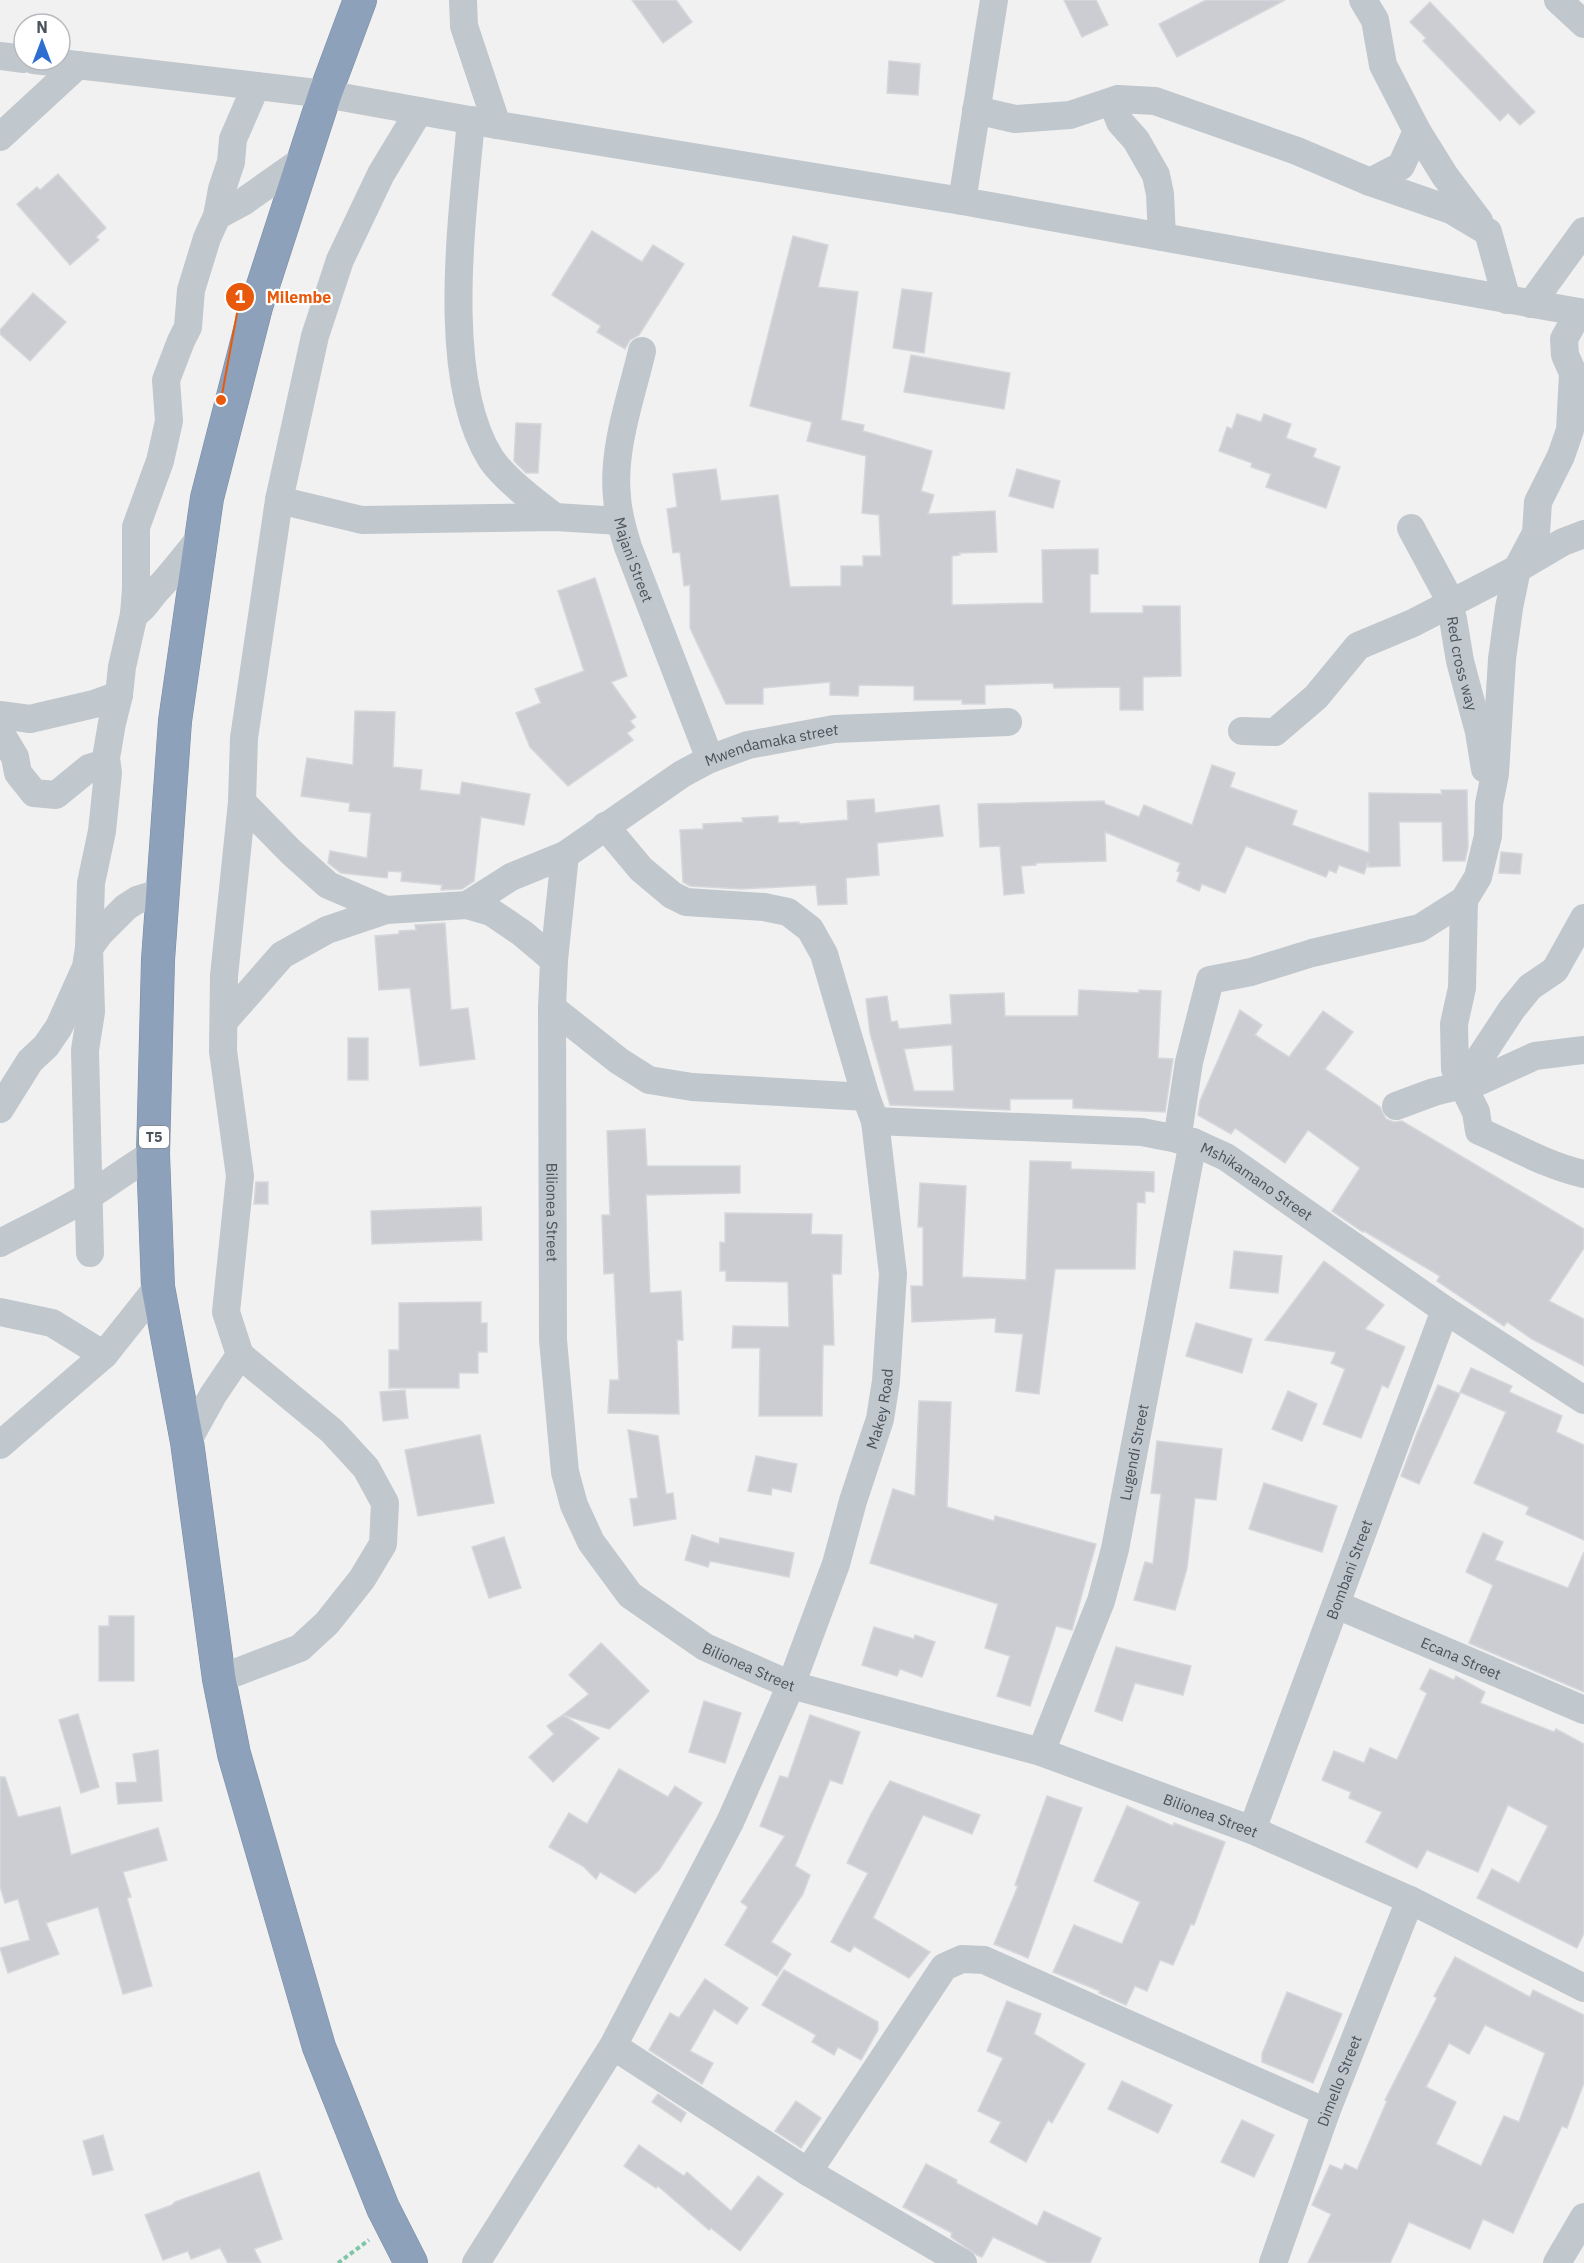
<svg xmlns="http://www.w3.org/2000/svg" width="1584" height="2263" viewBox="0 0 1584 2263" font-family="'IBM Plex Sans',sans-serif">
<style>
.building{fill:#cbcdd2;stroke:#d5d7db;stroke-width:1.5;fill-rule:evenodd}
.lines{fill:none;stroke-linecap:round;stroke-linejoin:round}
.highway-casing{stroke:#798ca5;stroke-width:34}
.path{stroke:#7fc6a6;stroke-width:4;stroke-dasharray:4.5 3;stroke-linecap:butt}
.minor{stroke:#c0c7cd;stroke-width:28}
.highway{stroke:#8ea1ba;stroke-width:33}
.labels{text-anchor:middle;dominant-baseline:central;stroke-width:4.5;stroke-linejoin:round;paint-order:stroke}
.shield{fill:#fff;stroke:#80878d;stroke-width:1.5}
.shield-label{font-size:14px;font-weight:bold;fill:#4a535c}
.street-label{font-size:15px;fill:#4a535c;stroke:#fff}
.leader{fill:none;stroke:#e8590c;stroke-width:2}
.callout-dot{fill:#e8590c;stroke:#fff;stroke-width:2}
.mark-label{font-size:18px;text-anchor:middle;font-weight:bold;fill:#fff}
.callout-label{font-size:16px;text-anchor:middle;font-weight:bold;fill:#e8590c;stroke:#fff;stroke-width:4.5;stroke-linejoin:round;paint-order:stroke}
</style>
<rect width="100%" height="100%" fill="#f2f1f1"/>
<g class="building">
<polygon points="632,0 676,0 692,22 663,43"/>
<polygon points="1064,0 1096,0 1108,25 1082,37"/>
<polygon points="1206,0 1285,0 1177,57 1159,24"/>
<polygon points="1430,2 1535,112 1520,125 1508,113 1500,121 1423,41 1426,38 1410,22"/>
<polygon points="889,61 920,64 918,95 887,93"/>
<polygon points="58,174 106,228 96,237 99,240 70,265 17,204 37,187 40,190"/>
<polygon points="592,231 642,262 653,245 684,264 639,335 630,340 625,349 597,332 601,326 552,295"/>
<polygon points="793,236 828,245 818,287 858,292 841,420 864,425 863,431 932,451 921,491 934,495 928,514 995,511 997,552 959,553 960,555 952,556 952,605 1043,603 1042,550 1098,549 1098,574 1090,574 1090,613 1143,613 1143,606 1180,606 1181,676 1143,677 1143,710 1120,710 1120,687 1054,688 1053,683 985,685 985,704 962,704 962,700 914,700 914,686 859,685 858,696 830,695 830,682 763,688 763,704 726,704 690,628 690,585 684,586 680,552 673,553 667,509 677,507 673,474 716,469 721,501 778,495 790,587 841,586 841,566 863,566 863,556 881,556 879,515 862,513 866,456 807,441 812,422 750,406"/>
<polygon points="902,289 932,293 924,353 893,348"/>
<polygon points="33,293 66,322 30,361 0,334 0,330"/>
<polygon points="911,355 1010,373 1004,409 904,392"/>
<polygon points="1237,414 1261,422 1264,414 1291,424 1286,438 1316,449 1313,457 1340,467 1326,508 1266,487 1271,474 1251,467 1252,463 1219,451 1227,427 1232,429"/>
<polygon points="516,423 541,424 538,473 526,473 514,461"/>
<polygon points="1017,469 1060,481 1053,508 1009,496"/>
<polygon points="595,578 627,676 611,682 636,717 630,721 635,727 627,733 633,740 568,786 530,747 516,713 541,703 535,689 584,671 558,591"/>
<polygon points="355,711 395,712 393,767 422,770 420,790 460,795 462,782 530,794 524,825 481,817 474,881 462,889 441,890 442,885 401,881 402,872 388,871 387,878 341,873 328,863 330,851 367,858 371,813 349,811 350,803 301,796 307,758 353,765"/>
<polygon points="1212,765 1235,773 1230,787 1297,811 1292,825 1369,853 1369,793 1442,794 1441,790 1467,790 1468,847 1465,861 1443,861 1442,822 1399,822 1400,866 1368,867 1368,862 1364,874 1339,865 1336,873 1329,870 1326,877 1246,846 1225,893 1202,884 1199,891 1177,881 1180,872 1177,871 1180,863 1105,832 1106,861 1036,863 1036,865 1021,866 1024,893 1004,895 1000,846 980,847 978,804 1104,801 1105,804 1139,817 1144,805 1192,825"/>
<polygon points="874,799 875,813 939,805 943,836 877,843 879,875 846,878 847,904 818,905 816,885 741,889 690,886 683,882 680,830 703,829 703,824 743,822 742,818 778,816 778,823 799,822 799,824 848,820 847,801"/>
<polygon points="1501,852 1522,854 1520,874 1499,873"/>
<polygon points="445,923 451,1010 468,1008 475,1059 420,1066 410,988 379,990 375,936 399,934 399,931 416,930 415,925"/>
<path d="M 1079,990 L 1139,993 L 1139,990 L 1161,991 L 1158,1058 L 1173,1059 L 1165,1112 L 1073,1108 L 1073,1099 L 1010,1099 L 1010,1110 L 890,1105 L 870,1033 L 866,999 L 887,996 L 891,1022 L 897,1021 L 899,1029 L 952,1024 L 950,995 L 1004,993 L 1005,1016 L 1078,1016 ZM 952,1045 L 954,1091 L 914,1091 L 904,1049 Z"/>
<polygon points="1240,1010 1262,1025 1255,1035 1289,1057 1323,1011 1353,1032 1325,1069 1380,1107 1386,1119 1394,1122 1402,1121 1584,1229 1584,1248 1549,1301 1584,1319 1584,1366 1532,1339 1507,1322 1504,1326 1437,1281 1440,1276 1364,1231 1363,1232 1332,1211 1360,1168 1308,1130 1285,1163 1235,1128 1231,1134 1198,1115 1200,1101"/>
<rect x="348" y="1038" width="20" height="42"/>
<polygon points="645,1129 647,1166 740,1166 740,1193 646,1195 650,1293 681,1291 683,1340 677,1340 679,1414 608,1413 610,1380 619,1380 614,1273 604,1274 602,1215 610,1215 607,1131"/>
<polygon points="1030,1161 1071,1162 1071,1169 1154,1172 1154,1192 1145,1191 1145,1203 1137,1202 1135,1269 1055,1269 1039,1394 1016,1391 1023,1334 995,1332 996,1318 912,1322 911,1286 923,1286 923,1227 918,1227 920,1183 966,1186 962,1277 1026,1280"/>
<polygon points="256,1182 268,1182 268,1204 254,1204"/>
<polygon points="481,1207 482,1240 372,1244 371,1211"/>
<polygon points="725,1213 812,1214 811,1234 842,1235 841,1274 832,1274 834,1345 823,1345 822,1416 759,1416 760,1348 732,1348 733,1326 789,1327 788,1282 726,1281 726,1271 720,1271 720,1242 725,1243"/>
<polygon points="1234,1251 1282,1256 1278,1293 1230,1288"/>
<polygon points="1324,1261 1384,1305 1365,1329 1405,1347 1388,1388 1382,1385 1361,1438 1323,1424 1345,1369 1331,1363 1336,1352 1265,1340"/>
<polygon points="481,1302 481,1323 487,1323 487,1352 478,1352 478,1373 459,1373 459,1388 389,1388 389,1350 399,1350 399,1303"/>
<polygon points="1196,1323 1252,1339 1242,1373 1186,1356"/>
<polygon points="1471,1368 1512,1386 1509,1392 1562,1416 1556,1432 1584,1445 1584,1540 1526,1514 1529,1507 1474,1483 1506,1412 1460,1392"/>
<polygon points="1438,1385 1460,1394 1419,1484 1401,1476 1417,1433"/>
<polygon points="405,1390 408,1418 383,1421 380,1392"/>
<polygon points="1288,1391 1317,1404 1302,1441 1272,1429"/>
<polygon points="919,1401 951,1402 947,1507 994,1521 995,1516 1096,1544 1072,1630 1056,1626 1030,1706 997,1696 1010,1656 985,1648 998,1604 870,1563 893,1489 915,1496"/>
<polygon points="628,1430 658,1436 666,1494 673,1493 676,1519 634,1526 630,1499 638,1498"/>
<polygon points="480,1435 494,1503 418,1516 405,1450"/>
<polygon points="1157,1441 1222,1449 1216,1500 1195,1498 1187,1568 1175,1610 1134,1600 1145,1562 1153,1564 1161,1494 1151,1493"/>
<polygon points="756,1456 797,1464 791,1492 772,1488 771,1495 748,1491"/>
<polygon points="1264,1483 1337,1506 1322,1552 1249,1529"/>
<polygon points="1483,1533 1503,1542 1495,1560 1568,1588 1584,1552 1584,1692 1469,1643 1493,1585 1466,1572"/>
<polygon points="692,1535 719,1544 720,1538 794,1553 789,1577 710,1561 708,1567 685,1560"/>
<polygon points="504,1537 521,1588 489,1598 472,1547"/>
<polygon points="109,1616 134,1616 134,1681 99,1681 99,1626 109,1626"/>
<polygon points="874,1627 914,1639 915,1635 935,1642 922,1677 900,1669 897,1676 862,1665"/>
<polygon points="601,1643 649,1691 609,1729 563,1715 589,1694 569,1675"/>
<polygon points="1116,1647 1191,1666 1183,1695 1135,1683 1122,1721 1095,1711"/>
<polygon points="1430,1669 1454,1680 1456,1676 1485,1692 1480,1703 1554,1732 1556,1729 1584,1744 1584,1933 1577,1948 1477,1898 1492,1869 1519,1883 1548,1826 1508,1805 1478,1872 1427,1850 1417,1868 1366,1842 1382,1812 1349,1798 1351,1792 1322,1780 1334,1751 1364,1763 1370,1748 1397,1760 1427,1693 1420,1689"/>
<polygon points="704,1701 741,1713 725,1763 689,1752"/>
<polygon points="78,1714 99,1787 81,1793 59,1720"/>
<polygon points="563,1715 599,1738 553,1782 529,1757 554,1734 547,1726"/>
<polygon points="810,1715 860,1732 842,1784 830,1780 795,1866 810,1875 803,1894 771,1942 791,1954 777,1976 725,1945 748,1907 741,1902 785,1836 760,1826 780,1776 788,1778"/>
<polygon points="158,1750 162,1801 118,1804 116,1783 137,1782 133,1754"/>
<polygon points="619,1769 668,1797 675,1786 702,1803 659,1870 635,1893 600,1872 596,1879 583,1866 549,1847 569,1813 587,1824"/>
<polygon points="0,1777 5,1777 18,1817 60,1807 71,1855 158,1828 167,1860 123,1872 131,1897 127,1898 152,1986 123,1994 98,1907 46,1923 59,1954 8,1973 0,1948 30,1940 18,1899 5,1903 0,1886"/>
<polygon points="890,1781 980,1815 972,1834 923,1815 873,1918 930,1952 909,1978 854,1946 850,1952 831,1942 868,1873 847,1863 871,1814"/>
<polygon points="1047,1796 1082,1808 1028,1958 994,1944 1018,1886 1015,1885"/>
<polygon points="1127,1806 1173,1826 1174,1823 1225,1842 1194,1925 1191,1924 1173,1965 1160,1960 1147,1991 1135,1986 1126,2005 1099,1993 1100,1991 1053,1972 1074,1925 1122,1944 1140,1902 1094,1881"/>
<path d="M 1455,1957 L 1530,1997 L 1533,1990 L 1584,2015 L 1584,2083 L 1567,2128 L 1562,2126 L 1513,2233 L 1483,2219 L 1470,2249 L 1409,2222 L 1390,2263 L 1308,2263 L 1331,2214 L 1312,2205 L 1330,2165 L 1342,2170 L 1345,2164 L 1357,2170 L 1387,2101 L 1385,2100 L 1437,1998 L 1434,1996 ZM 1485,2025 L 1545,2053 L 1519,2122 L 1504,2116 L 1481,2166 L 1436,2144 L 1456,2102 L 1426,2087 L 1449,2043 L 1469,2054 Z"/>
<polygon points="784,1970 878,2022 878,2030 861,2060 838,2047 834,2055 812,2042 816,2035 762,2005"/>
<polygon points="705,1979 748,2008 737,2024 714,2009 690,2051 713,2063 702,2084 649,2050 670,2013 679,2018"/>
<polygon points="1287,1992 1342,2014 1313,2083 1262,2062 1262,2054"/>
<polygon points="1007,2001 1041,2014 1034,2034 1085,2064 1052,2123 1048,2120 1026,2162 990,2142 1001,2122 978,2111 1003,2058 987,2051"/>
<polygon points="1122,2081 1172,2105 1158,2133 1108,2109"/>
<polygon points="658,2094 686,2113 681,2122 652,2102"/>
<polygon points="796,2101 821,2118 801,2148 775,2131"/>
<polygon points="1242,2120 1274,2135 1254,2177 1221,2162"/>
<polygon points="103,2135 113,2170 93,2175 83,2141"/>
<polygon points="639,2145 684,2176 687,2172 731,2211 758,2176 783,2194 740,2251 711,2228 709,2230 658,2186 656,2188 624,2166"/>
<polygon points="926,2164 957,2180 956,2183 1037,2226 1044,2211 1101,2238 1090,2263 1049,2263 993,2237 982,2257 977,2255 951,2237 952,2233 903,2207"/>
<polygon points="259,2172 282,2239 254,2249 261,2263 228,2263 220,2248 191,2259 188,2251 163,2260 145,2215 172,2205 175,2202"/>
</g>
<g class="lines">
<g class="highway-casing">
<polyline id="highway" points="360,0 325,94 256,307 207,498 175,721 158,960 153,1154 158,1287 187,1442 219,1679 234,1754 319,2047 383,2208 411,2263"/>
</g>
<polyline class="path" points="338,2263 369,2240"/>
<g class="minor">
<polyline points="463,0 464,26 497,125"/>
<polyline points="1363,0 1375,20 1383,65 1417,131 1401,166 1370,182"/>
<polyline points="1558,0 1584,24"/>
<polyline points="0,56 24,59"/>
<polyline points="34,60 325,94 497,125 962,201 1584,313"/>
<polyline points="1118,99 1115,109 1120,122 1136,140 1156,175 1160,194 1162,237"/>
<polyline points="976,110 1015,119 1070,115 1118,99 1155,101 1297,151 1370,182 1451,210 1488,232 1507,300"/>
<path d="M 471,120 C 463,214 439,377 491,459 C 504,478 536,503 555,517"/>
<polyline points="1417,131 1445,176 1479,221"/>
<polyline points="0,137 78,65"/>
<polyline points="962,201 994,0"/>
<polyline points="217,216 243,202 304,159"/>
<polyline points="1531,304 1584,231"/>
<path id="s1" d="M 642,351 C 631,398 612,449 617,497 C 618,515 623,531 628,547 L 710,759"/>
<polyline points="279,500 362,520 555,517 620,521"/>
<path id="s2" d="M 1411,528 L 1445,591 L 1453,619 L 1460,661 L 1479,732 L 1485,769"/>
<path d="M 134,614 C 144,609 148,600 156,591 C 172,574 186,556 201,537"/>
<polyline points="0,715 30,719 94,704 119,695"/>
<polyline points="1242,731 1275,732 1316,697 1358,646 1413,623 1517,569 1563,542 1584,534"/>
<polyline points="0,732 15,757 18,773 34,793 56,795 89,768 106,763"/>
<polyline points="242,802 291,852 328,885 386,910"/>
<path id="s3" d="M 565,855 L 554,960 L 552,1008 L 553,1340 L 565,1472 L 574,1505 L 591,1542 L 630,1595 L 705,1647 L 791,1685 L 1041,1752 L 1252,1830 L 1410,1900 L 1584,1988"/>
<path d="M 1464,900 L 1462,988 L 1454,1024 L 1455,1069 L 1476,1112 L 1479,1131 C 1514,1146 1547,1166 1584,1174"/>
<path id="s4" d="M 467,905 L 511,877 L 565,855 L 682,774 L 710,759 L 748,745 L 834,729 L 1008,722"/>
<polyline points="552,1008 619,1061 649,1080 692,1087 866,1097"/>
<polyline points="225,1020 282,955 327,930 386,910 467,905 491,912 522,933 554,960"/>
<polyline points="1462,1085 1512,1009 1530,987 1555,970 1584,918"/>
<polyline points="1396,1106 1434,1092 1480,1081 1535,1056 1584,1050"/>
<polyline points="0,1109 30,1061 46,1046 59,1027 86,967 89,948 100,933 126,907 137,900 163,892"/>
<path id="s5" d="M 875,1121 L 1142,1132 L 1193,1142 L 1226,1157 L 1445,1310 L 1584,1400"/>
<polyline points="1180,1140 1179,1127 1189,1062 1210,980 1251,972 1312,953 1420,928 1464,900 1478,877 1488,836 1489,804 1495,774 1502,659 1509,608 1517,569 1536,533 1538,502 1561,456 1570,430 1573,373 1565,355 1564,339 1579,312"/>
<path d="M 0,1243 C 29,1228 59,1214 87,1197 C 110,1183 130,1167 153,1154"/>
<polyline points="90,1253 85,1050 91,1012 89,948 91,883 102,831 108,773 106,758 112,723 119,695 122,667 134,614 136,589 136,527 160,461 169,421 166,380 181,341 188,327 191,290 207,238 217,216 222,189 231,162 233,139 256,86"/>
<polyline points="0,1312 52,1323 104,1355"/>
<polyline points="187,1442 213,1395 240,1355 226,1312 240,1176 223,1051 224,976 242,802 244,738 279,500 315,336 340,260 381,174 419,111"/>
<polyline points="0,1445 104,1355 158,1287"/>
<path id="s6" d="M 1337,1605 L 1584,1710"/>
<polyline points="219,1679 300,1648 327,1623 362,1579 383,1544 385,1503 366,1468 332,1431 240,1355"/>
<path id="s7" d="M 1041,1752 L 1101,1601 L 1115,1549 L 1193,1142"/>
<path id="s8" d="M 1252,1830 L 1445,1310"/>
<polyline points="613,2046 808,2172 963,2263"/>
<polyline points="808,2172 944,1967 962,1959 984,1960 1326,2112"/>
<path id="s9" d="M 476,2263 L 613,2046 L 730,1822 L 791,1685 L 836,1564 L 853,1501 L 880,1419 L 886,1381 L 893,1274 L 875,1121 L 866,1097 L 824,954 L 810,929 L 788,912 L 764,907 L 686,902 L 672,895 L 641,869 L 605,826"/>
<path id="s10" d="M 1273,2263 L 1326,2112 L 1410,1900"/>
<polyline points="1557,2263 1584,2217"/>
</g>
<use href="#highway" class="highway"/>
</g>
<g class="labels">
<rect class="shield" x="139" y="1126" width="30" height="22" rx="4.5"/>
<g class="shield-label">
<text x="154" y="1137">T5</text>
</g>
<g class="street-label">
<text stroke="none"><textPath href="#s1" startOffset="214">Majani Street</textPath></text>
<text stroke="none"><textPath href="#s2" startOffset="146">Red cross way</textPath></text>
<text stroke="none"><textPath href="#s4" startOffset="348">Mwendamaka street</textPath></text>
<text stroke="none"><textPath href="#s5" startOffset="394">Mshikamano Street</textPath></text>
<text stroke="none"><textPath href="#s3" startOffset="358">Bilionea Street</textPath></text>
<text stroke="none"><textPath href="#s9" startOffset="950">Makey Road</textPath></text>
<text stroke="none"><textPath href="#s7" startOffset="315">Lugendi Street</textPath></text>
<text stroke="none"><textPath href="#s8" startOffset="278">Bombani Street</textPath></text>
<text stroke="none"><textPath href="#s6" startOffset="135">Ecana Street</textPath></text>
<text stroke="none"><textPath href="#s3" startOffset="898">Bilionea Street</textPath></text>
<text stroke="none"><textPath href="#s3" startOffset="1384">Bilionea Street</textPath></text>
<text stroke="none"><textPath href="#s10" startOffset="194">Dimello Street</textPath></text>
</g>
</g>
<path class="leader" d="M221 400L240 297"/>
<g class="callout-dot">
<circle cx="221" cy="400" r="6"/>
<circle cx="240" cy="297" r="15"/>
</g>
<g class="mark-label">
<text x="240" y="303">1</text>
</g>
<g class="callout-label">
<text x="299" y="303">Milembe</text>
</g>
<g transform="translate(42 42)"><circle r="28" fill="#ffffff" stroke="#b7babe" stroke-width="1.5"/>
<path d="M0-4.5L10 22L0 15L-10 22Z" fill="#2d6ed0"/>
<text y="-9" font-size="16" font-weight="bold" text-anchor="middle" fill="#4a535c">N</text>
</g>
</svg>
